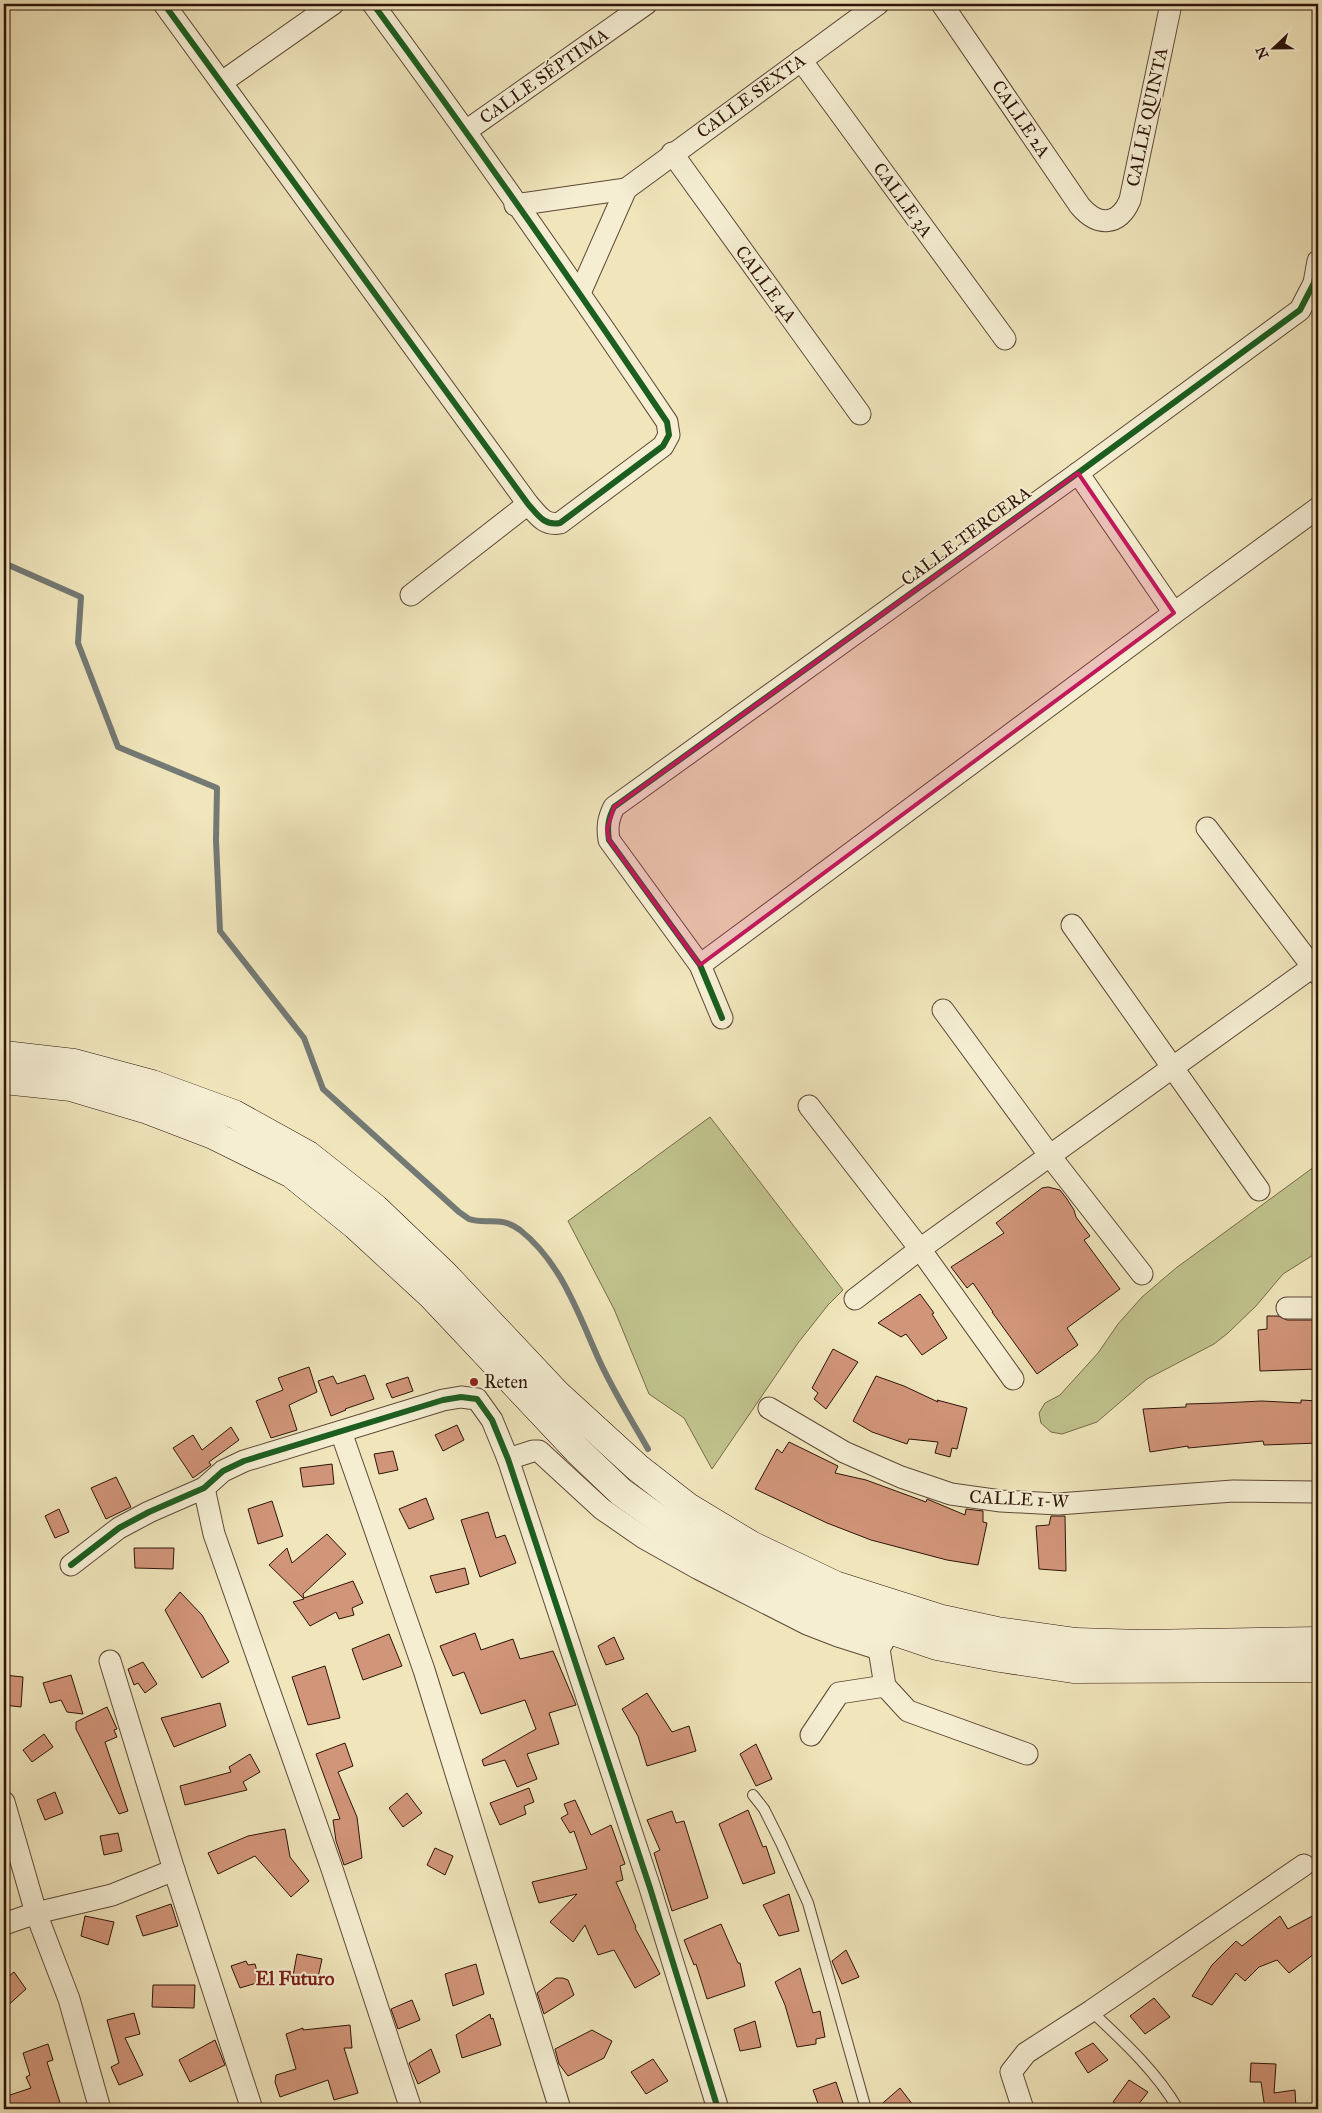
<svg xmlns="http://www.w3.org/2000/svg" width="1322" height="2113" viewBox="0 0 1322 2113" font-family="'IM FELL Great Primer',serif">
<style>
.green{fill:#c0c28c;stroke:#776b4a}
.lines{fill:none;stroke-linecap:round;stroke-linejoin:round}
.stream{stroke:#737974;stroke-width:6}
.building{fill:#d19579;stroke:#2e1409}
.lane-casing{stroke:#5e4836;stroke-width:12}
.street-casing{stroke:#5e4836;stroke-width:23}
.secondary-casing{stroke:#2e1409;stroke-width:29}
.lane{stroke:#f5eed3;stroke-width:10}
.street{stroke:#f5eed3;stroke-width:21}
.secondary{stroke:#f5eed3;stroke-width:28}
.cycleway-casing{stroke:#f5eed3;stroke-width:9}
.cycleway{stroke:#1b5e20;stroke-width:6}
.marked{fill:#c2185b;fill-opacity:0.2;stroke:#c2185b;stroke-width:4;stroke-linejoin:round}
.poi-dot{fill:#8f2418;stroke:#f5eed3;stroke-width:2}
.labels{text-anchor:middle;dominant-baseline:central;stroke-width:4;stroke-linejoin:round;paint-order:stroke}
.street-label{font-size:18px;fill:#2e1409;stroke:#f5eed3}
.poi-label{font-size:18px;fill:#2e1409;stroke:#f5eed3;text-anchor:start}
.neighbourhood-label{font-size:19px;font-weight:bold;fill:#7a1f14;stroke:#f5eed3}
</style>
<rect width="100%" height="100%" fill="#f0e5bb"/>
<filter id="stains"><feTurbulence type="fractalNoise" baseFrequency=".004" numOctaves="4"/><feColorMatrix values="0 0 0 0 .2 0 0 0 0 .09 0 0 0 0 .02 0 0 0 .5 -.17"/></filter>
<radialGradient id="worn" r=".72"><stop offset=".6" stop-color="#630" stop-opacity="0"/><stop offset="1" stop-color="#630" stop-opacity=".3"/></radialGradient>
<g class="green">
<polygon points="710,1117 843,1290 828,1305 798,1343 712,1469 684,1418 649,1394 614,1309 568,1221"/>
<polygon points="1318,1164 1318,1252 1283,1274 1256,1306 1228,1333 1214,1344 1147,1379 1097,1422 1062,1434 1051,1432 1041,1423 1039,1413 1045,1403 1060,1395 1098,1353 1118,1324 1142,1297 1176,1268"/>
</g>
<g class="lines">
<path class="stream" d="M 4,563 L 81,597 L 78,643 L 118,747 L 217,788 L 216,840 L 220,931 L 304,1038 L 323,1089 L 459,1212 C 462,1214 466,1217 469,1219 C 486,1225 500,1215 520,1230 C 562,1263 579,1316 600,1362 C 614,1392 632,1421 648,1449"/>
</g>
<g class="building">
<polygon points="1048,1187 1060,1190 1067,1199 1074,1210 1076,1217 1090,1236 1084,1240 1120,1289 1067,1328 1078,1345 1037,1374 992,1312 993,1312 973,1283 967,1288 951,1267 1004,1233 996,1223 1042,1188"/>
<polygon points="920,1294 934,1313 932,1314 947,1338 922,1355 906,1334 901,1337 878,1323"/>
<polygon points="1267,1316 1278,1316 1287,1320 1318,1320 1318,1369 1260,1371 1258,1330 1267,1329"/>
<polygon points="833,1349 858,1362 826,1409 814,1399 818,1393 812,1388"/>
<polygon points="309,1367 317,1392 289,1405 297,1430 271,1438 256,1401 283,1390 278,1378"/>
<polygon points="365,1375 374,1399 345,1409 346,1410 331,1416 318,1381 333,1376 337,1384"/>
<polygon points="876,1376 904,1386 938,1402 937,1400 967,1408 957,1449 952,1448 950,1457 935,1453 938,1442 909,1439 907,1444 872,1432 853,1421"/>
<polygon points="408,1377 413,1391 392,1398 386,1384"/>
<polygon points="1301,1400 1318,1401 1318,1443 1264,1445 1263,1441 1188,1448 1188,1446 1150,1452 1143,1409 1186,1407 1186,1404 1221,1403 1262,1401 1301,1403"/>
<polygon points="457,1425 464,1440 443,1451 435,1435"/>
<polygon points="231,1427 239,1440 209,1462 211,1465 193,1478 173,1448 193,1435 202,1450"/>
<polygon points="789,1442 838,1466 835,1473 866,1480 926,1502 927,1499 965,1515 966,1509 983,1511 983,1522 987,1523 978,1565 947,1560 871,1540 827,1523 755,1489 777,1449 782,1453"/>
<polygon points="393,1451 398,1470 379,1474 374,1454"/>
<polygon points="332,1464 334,1484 303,1487 300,1468"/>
<polygon points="116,1477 131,1507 106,1519 91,1488"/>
<polygon points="426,1498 434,1519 409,1529 399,1509"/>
<polygon points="272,1501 283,1536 258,1544 248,1509"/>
<polygon points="59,1509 69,1532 55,1538 45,1516"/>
<polygon points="488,1512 496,1538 505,1535 516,1563 480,1577 461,1520"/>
<polygon points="1051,1516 1065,1516 1066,1571 1039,1569 1036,1526 1049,1525"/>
<polygon points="327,1534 346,1554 303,1594 304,1598 353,1581 363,1603 352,1608 354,1615 339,1619 336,1612 310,1626 293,1602 304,1599 269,1565 287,1548 292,1563"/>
<polygon points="134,1548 174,1548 173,1569 135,1568"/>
<polygon points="465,1568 469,1584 436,1593 430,1576"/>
<polygon points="180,1592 202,1615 229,1662 202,1678 165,1610"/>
<polygon points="475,1633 481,1650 513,1639 520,1659 553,1651 576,1705 549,1713 559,1744 527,1754 537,1779 517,1787 505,1760 484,1766 482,1760 536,1729 525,1700 481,1714 464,1672 453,1676 440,1646"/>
<polygon points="389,1634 402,1666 363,1680 352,1649"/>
<polygon points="614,1637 624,1659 606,1665 598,1646"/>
<polygon points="143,1662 157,1684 145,1693 138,1683 134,1685 128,1669"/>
<polygon points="325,1666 340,1718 308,1725 292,1677"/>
<polygon points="4,1675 23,1677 21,1707 4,1705"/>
<polygon points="71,1675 83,1714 67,1712 61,1700 50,1703 43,1683"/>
<polygon points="647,1693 672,1732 689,1726 696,1751 647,1766 638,1736 622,1709"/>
<polygon points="220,1703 226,1726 174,1747 161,1718"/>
<polygon points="107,1707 117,1729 114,1730 117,1737 105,1742 128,1811 119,1814 76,1729 76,1722"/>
<polygon points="44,1734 53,1747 32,1762 23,1750"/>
<polygon points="345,1743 353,1766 338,1772 357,1817 362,1858 344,1865 336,1841 333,1820 340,1819 316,1754"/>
<polygon points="756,1744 772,1779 756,1786 740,1754"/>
<polygon points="250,1754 260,1772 243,1782 247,1790 185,1805 180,1786 231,1772 229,1767"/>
<polygon points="529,1788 534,1802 524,1806 526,1814 500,1825 490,1803"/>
<polygon points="55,1792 63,1813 45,1820 37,1800"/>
<polygon points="407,1793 422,1813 403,1827 389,1808"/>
<polygon points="575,1800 591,1835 611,1825 625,1864 620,1866 623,1880 616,1882 636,1927 635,1928 660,1974 635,1988 614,1950 598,1955 585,1925 573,1942 550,1922 577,1894 539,1903 532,1882 587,1869 574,1831 570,1833 561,1818 568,1814 564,1804"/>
<polygon points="748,1810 763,1847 766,1846 775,1873 743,1884 719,1824"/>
<polygon points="672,1811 676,1823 684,1821 708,1898 672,1911 654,1853 660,1850 647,1820"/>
<polygon points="285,1829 290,1857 309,1881 291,1897 255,1856 218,1874 208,1853 248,1836"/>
<polygon points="118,1833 122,1851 104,1855 100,1836"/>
<polygon points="435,1848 453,1856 445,1875 427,1865"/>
<polygon points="789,1894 799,1931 779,1936 763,1905"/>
<polygon points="171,1904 178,1926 143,1936 136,1916"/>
<polygon points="1318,1913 1318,1951 1289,1973 1277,1960 1259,1967 1245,1981 1236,1973 1212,2005 1192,1996 1212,1965 1236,1941 1242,1946 1280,1916 1288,1929"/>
<polygon points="85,1916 114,1922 108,1945 81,1936"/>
<polygon points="721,1924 738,1963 740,1963 745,1986 707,1999 696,1964 694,1965 684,1940"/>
<polygon points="846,1950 859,1977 842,1984 832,1961"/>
<polygon points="297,1954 322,1959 317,1982 293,1976"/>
<polygon points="246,1961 248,1965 255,1964 260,1982 240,1988 231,1966"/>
<polygon points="476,1964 484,1994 453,2006 445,1974"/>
<polygon points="800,1968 813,2013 820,2011 825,2037 816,2039 816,2044 797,2047 785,2005 775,1982"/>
<polygon points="14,1972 26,1989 4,2009 4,1980"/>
<polygon points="556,1978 563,1978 568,1980 574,1995 544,2014 537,1993"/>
<polygon points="153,1985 195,1985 194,2008 152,2007"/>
<polygon points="1154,1998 1170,2017 1145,2034 1130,2016"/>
<polygon points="412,2000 420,2020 398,2029 391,2009"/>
<polygon points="134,2013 140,2034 125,2038 143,2075 119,2085 111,2067 119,2063 107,2020"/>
<polygon points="490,2014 491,2019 493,2018 501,2045 462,2058 456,2035"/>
<polygon points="755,2021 761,2047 740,2051 734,2029"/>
<polygon points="350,2025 352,2048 344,2048 358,2093 334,2100 328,2080 280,2097 275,2082 276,2075 296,2069 286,2034 303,2028 303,2030"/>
<polygon points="592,2030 612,2041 604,2058 568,2076 559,2064 555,2049"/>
<polygon points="215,2040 225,2065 190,2082 179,2060"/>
<polygon points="1093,2043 1108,2060 1088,2073 1075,2053"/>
<polygon points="48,2044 53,2060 47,2062 62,2109 4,2109 4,2097 31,2088 26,2077 30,2075 23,2053"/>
<polygon points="431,2049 440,2072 418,2084 409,2063"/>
<polygon points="653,2059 668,2081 646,2094 631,2072"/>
<polygon points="1251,2063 1276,2064 1274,2093 1295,2090 1296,2109 1265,2109 1261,2082 1250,2082"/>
<polygon points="1129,2080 1148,2092 1135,2109 1126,2109 1113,2102"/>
<polygon points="836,2082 843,2103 820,2109 813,2090"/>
<polygon points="900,2088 916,2109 876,2109"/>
</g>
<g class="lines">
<g class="lane-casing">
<g id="lane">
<polyline points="753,1795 764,1809 781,1843 808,1903 866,2109"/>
<path d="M 1091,2011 C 1123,2041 1156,2071 1178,2109"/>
</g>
</g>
<g class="street-casing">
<g id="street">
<path d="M 164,4 L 528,504 C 538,515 544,526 560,523 L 663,446 L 669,435 L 667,422 C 572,281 474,141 373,4"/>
<path d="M 942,4 L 1080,206 C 1098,227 1119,226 1130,200 L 1171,4"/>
<polyline points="801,60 1005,339"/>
<polyline points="222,82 333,4"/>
<polyline points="466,131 646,4"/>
<polyline points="672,153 860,414"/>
<polyline points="515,205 626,189"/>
<polyline points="580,293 626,189 878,4"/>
<polyline points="1078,473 1174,613"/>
<polyline points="411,595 528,504"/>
<polyline points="1207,828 1318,974"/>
<polyline points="1072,925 1259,1190"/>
<polyline points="700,965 1174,613 1318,508"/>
<polyline points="943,1010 1050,1156 1142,1274"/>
<path d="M 722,1018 L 700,965 L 609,840 C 607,827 608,819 614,807 L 1078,473 L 1300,310 L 1314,283 L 1318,261"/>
<polyline points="809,1106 920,1249 1013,1379"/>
<polyline points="855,1299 920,1249 1318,963"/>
<polyline points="1287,1308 1318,1308"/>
<polyline points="769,1408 844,1452 901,1477 951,1494 1001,1501 1058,1504 1233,1491 1318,1492"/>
<polyline points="341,1432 424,1670 560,2109"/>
<polyline points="508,1459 533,1451 539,1451 602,1509 644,1538 699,1569 807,1624 838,1636 879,1649"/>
<polyline points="204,1488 214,1534 332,1869 411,2109"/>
<polyline points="71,1565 119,1528 149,1512 204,1488 223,1471 244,1461 443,1400 461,1397 477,1399 492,1420 508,1459 650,1888 718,2109"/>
<polyline points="886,1637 879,1649 885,1686 908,1711 1027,1754"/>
<polyline points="110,1661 174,1870 252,2109"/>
<polyline points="811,1735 839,1693 885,1686"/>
<polyline points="4,1802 36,1913 69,1999 100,2109"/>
<polyline points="4,1924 36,1913 112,1895 174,1870"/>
<polyline points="1023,2109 1011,2072 1026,2053 1091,2011 1304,1865"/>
</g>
</g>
<g class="secondary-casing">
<g id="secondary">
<polyline points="4,1055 74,1063 152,1084 234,1114 308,1155 375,1208 444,1274 557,1394 638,1468 688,1507 751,1545 835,1585 942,1619 997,1631 1076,1642 1142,1644 1318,1641"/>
<polyline points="4,1080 71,1087 145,1109 213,1135 292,1174 355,1225 431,1295 577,1450 621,1492 681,1535 747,1571 825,1608 937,1646 1000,1658 1073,1669 1318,1668"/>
</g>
</g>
<use href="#lane" class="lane"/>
<use href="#street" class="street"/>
<use href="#secondary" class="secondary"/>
<g class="cycleway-casing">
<g id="cycleway">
<path d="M 164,4 L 528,504 C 538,515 544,526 560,523 L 663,446 L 669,435 L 667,422 C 572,281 474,141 373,4"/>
<path d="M 722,1018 L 700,965 L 609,840 C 607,827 608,819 614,807 L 1078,473 L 1300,310 L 1314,283 L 1318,261"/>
<polyline points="71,1565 119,1528 149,1512 204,1488 223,1471 244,1461 443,1400 461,1397 477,1399 492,1420 508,1459 650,1888 718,2109"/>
</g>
</g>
<use href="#cycleway" class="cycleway"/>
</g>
<path class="marked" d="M 1078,473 L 1174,613 L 700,965 L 609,840 L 607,829 L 614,807 Z"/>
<circle class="poi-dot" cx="474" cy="1382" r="5"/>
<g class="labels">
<g class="street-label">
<text transform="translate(544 76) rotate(-35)">CALLE SÉPTIMA</text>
<text transform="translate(751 96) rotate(-36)">CALLE SEXTA</text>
<text transform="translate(1147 117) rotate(-78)">CALLE QUINTA</text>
<text transform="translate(1021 119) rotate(56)">CALLE 2A</text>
<text transform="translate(903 200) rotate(54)">CALLE 3A</text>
<text transform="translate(766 284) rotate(54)">CALLE 4A</text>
<text transform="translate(966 536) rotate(-36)">CALLE TERCERA</text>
<text transform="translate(1019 1499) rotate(3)">CALLE 1-W</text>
</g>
<g class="poi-label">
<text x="484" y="1382">Reten</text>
</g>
<g class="neighbourhood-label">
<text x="295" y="1978">El Futuro</text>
</g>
</g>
<rect width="1322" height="2113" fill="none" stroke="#f0e5bb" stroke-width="20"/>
<rect x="5" y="5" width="1312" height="2103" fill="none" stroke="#2e1409" stroke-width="2.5"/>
<rect x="10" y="10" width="1302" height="2093" fill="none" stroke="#2e1409"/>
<g transform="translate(1274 48) rotate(248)" stroke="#f5eed3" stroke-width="4" paint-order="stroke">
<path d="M0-4L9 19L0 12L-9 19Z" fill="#2e1409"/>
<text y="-8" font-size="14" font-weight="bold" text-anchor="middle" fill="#2e1409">N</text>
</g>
<rect width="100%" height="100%" filter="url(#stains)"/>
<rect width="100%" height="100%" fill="url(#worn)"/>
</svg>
